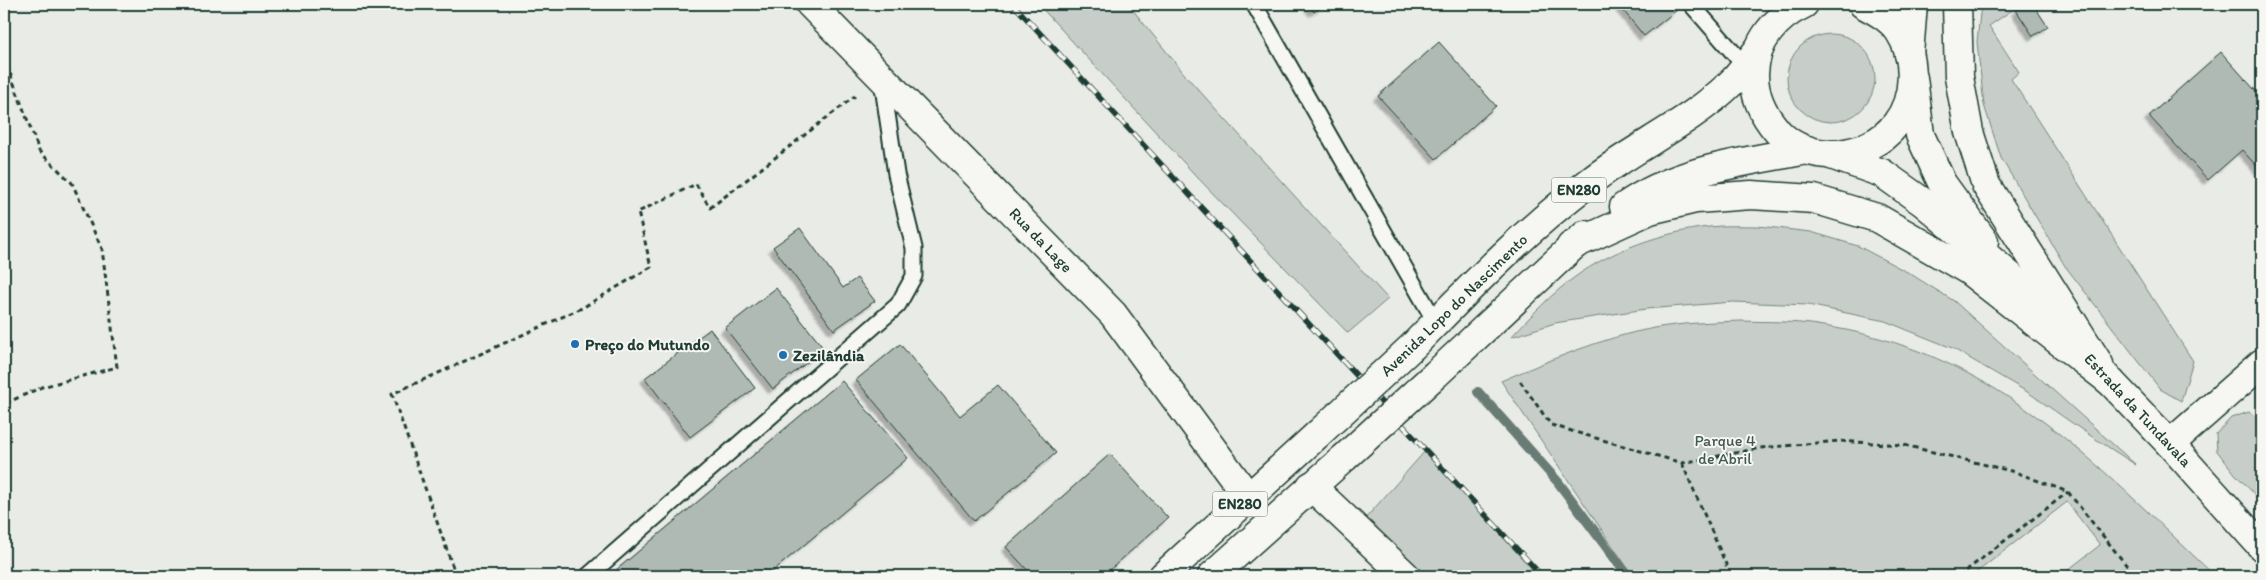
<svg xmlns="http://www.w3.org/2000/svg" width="2266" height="580" viewBox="0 0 2266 580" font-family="Itim,sans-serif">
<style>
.green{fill:#c7cec9;stroke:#73867e}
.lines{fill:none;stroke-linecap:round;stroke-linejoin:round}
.stream{stroke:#687c75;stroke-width:10}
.building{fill:#b0bab5;stroke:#1f3d34;filter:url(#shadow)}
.lane-casing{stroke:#1f3d34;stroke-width:19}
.street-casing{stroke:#1f3d34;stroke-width:31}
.secondary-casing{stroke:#1f3d34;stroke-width:31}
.primary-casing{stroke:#1f3d34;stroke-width:31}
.path{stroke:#1f3d34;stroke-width:3;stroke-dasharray:5 4;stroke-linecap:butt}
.lane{stroke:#f6f6f2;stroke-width:15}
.street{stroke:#f6f6f2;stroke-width:28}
.secondary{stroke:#f6f6f2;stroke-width:28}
.primary{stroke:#f6f6f2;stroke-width:28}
.rail-casing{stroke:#1f3d34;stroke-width:5.5}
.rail{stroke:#f6f6f2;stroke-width:4;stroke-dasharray:11;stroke-linecap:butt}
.primary-bridge-casing{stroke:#1f3d34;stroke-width:31;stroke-linecap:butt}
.primary-bridge{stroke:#f6f6f2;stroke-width:28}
.poi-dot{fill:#1f6fb2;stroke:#f6f6f2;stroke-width:2}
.labels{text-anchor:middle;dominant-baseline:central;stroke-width:4;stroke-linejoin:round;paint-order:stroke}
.shield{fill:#f6f6f2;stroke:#60746d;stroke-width:1}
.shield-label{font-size:15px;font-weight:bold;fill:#1f3d34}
.street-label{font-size:16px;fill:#1f3d34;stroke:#f6f6f2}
.poi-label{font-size:16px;font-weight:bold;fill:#1f3d34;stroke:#f6f6f2;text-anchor:start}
.park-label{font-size:16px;fill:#415a52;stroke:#f6f6f2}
</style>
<defs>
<filter id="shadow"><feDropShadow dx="-4.5" dy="4.5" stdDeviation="1" flood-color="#0004"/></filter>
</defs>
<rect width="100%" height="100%" fill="#e9ebe7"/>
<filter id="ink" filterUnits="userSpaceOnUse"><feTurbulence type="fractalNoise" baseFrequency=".02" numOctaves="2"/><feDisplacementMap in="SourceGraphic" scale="10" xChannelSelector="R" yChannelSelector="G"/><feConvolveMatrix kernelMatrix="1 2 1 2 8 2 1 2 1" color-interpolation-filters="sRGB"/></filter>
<g filter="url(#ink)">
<g class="green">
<polygon points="1038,4 1128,4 1186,76 1388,299 1348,333 1197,177"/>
<polygon points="1981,4 2021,4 1989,26 2019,72 2011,79 2193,361 2181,401 2160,389 2065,266 2001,158 1984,105 1977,42"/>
<circle cx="1831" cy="78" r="44"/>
<path d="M 1758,226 L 1811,232 L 1858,246 L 1909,273 L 1954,301 L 2136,465 L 2088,434 L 2029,393 L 1952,348 L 1885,321 L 1808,305 L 1733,302 L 1646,309 L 1555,323 L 1511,337 C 1531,316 1551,294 1575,277 C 1612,250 1663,232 1709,227 C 1725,225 1742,226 1758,226 Z"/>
<path d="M 1742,321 C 1767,322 1793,321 1817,325 C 1994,350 2092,460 2215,576 L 2067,576 L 2064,573 L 2100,545 L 2067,502 L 1972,576 L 1633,576 L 1501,381 C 1550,360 1601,338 1654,328 C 1683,323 1712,322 1742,321 Z"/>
<polygon points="2249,412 2262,421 2262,502 2236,475 2217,451 2216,434 2231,418"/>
<polygon points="1426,450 1542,576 1406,576 1356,529"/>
</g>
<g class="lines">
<polyline class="stream" points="1478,392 1558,482 1628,576"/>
</g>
<g class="building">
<polygon points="1308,4 1325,4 1314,12"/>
<polygon points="1618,4 1671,4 1677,10 1644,36"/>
<polygon points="2026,4 2033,4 2048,27 2033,36 2016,10"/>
<polygon points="1439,42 1496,106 1436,159 1378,96"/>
<polygon points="2221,52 2262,98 2262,172 2242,150 2208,180 2149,116"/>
<polygon points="800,228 843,288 857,278 875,301 834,330 773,247"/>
<polygon points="776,288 824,349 773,389 725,328"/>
<polygon points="710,329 755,388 690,437 645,378"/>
<polygon points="900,344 960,416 998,385 1056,453 974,521 856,380"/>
<polygon points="842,381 908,458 767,576 609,576"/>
<polygon points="1110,454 1168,518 1103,576 1033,576 1006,547"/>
</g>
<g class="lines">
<g class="lane-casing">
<g id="lane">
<polyline points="1254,4 1436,323"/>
<polyline points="1691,4 1745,66"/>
<polyline points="588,576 898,305 914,276 914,248 896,174 882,80"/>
</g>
</g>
<g class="street-casing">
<g id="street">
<polyline points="810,4 1113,314 1248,497"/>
<polyline points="2170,444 2262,363"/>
<polyline points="1311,486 1406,576"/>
</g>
</g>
<g class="secondary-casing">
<g id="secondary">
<polyline points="1913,78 1920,135 1942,183 1984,241"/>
<polyline points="1831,155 1882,173 1924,203 2010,276 2170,444 2262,547"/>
</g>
</g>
<g class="primary-casing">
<g id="primary">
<path d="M 1804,4 C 1776,17 1755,41 1754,74 C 1754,96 1764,116 1778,132 C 1809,165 1868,160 1896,124 C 1916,99 1917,58 1899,31 C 1890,18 1876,11 1863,4"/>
<polyline points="1957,4 1959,77 1969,132 1986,185 2099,364"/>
<polyline points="1909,54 1913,4"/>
<path d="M 1624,207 C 1677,169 1745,162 1807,150"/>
<polyline points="1571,246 1650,210 1696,199 1751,195 1814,199 1877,218 1968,270 2111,382"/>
<path d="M 1413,346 C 1470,288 1526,229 1591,181 C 1636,146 1690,123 1731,83 C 1741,74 1749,61 1757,51"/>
<polyline points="1436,374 1585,235"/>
<polyline points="1163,576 1318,434"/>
<polyline points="1212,576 1344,458"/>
</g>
</g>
<g class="path">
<polyline points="4,57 39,151 72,183 102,249 117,367 42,387 4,404"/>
<polyline points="1520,381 1551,425 1682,463 1761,448 1839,441 1904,445 2015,472 2068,492 2135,576"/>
<polyline points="1682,463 1731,576"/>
<polyline points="456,576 392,394 582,308 651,267 638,212 696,184 710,208 855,96"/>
<polyline points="1959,576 2068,492"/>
</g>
<use href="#lane" class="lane"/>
<use href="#street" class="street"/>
<use href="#secondary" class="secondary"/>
<use href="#primary" class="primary"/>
<g class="rail-casing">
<polyline id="rail" points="1013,4 1542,576"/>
</g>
<use href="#rail" class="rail"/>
<g class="primary-bridge-casing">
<g id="primary-bridge">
<polyline points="1318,434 1413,346"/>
<polyline points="1344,458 1436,374"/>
</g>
</g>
<use href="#primary-bridge" class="primary-bridge"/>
</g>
</g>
<g class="poi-dot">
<circle cx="575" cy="344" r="5"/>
<circle cx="783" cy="355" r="5"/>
</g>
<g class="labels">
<g class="shield">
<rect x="1551.5" y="177.5" width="55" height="25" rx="4"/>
<rect x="1212.5" y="491.5" width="55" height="25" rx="4"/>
</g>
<g class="shield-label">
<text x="1579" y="190">EN280</text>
<text x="1240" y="504">EN280</text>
</g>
<g class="street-label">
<text transform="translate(1041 240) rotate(46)">Rua da Lage</text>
<text transform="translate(1454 305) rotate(-44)">Avenida Lopo do Nascimento</text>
<text transform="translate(2138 410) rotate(47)">Estrada da Tundavala</text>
</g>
<g class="poi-label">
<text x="585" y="344">Preço do Mutundo</text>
<text x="793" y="355">Zezilândia</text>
</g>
<g class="park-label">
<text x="1725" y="440">Parque 4<tspan x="1725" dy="18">de Abril</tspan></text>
</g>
</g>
<rect width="2266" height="580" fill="none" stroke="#f6f6f2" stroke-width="20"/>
<rect x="10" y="10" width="2246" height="560" fill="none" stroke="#1f3d34" stroke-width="2" filter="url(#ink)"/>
</svg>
